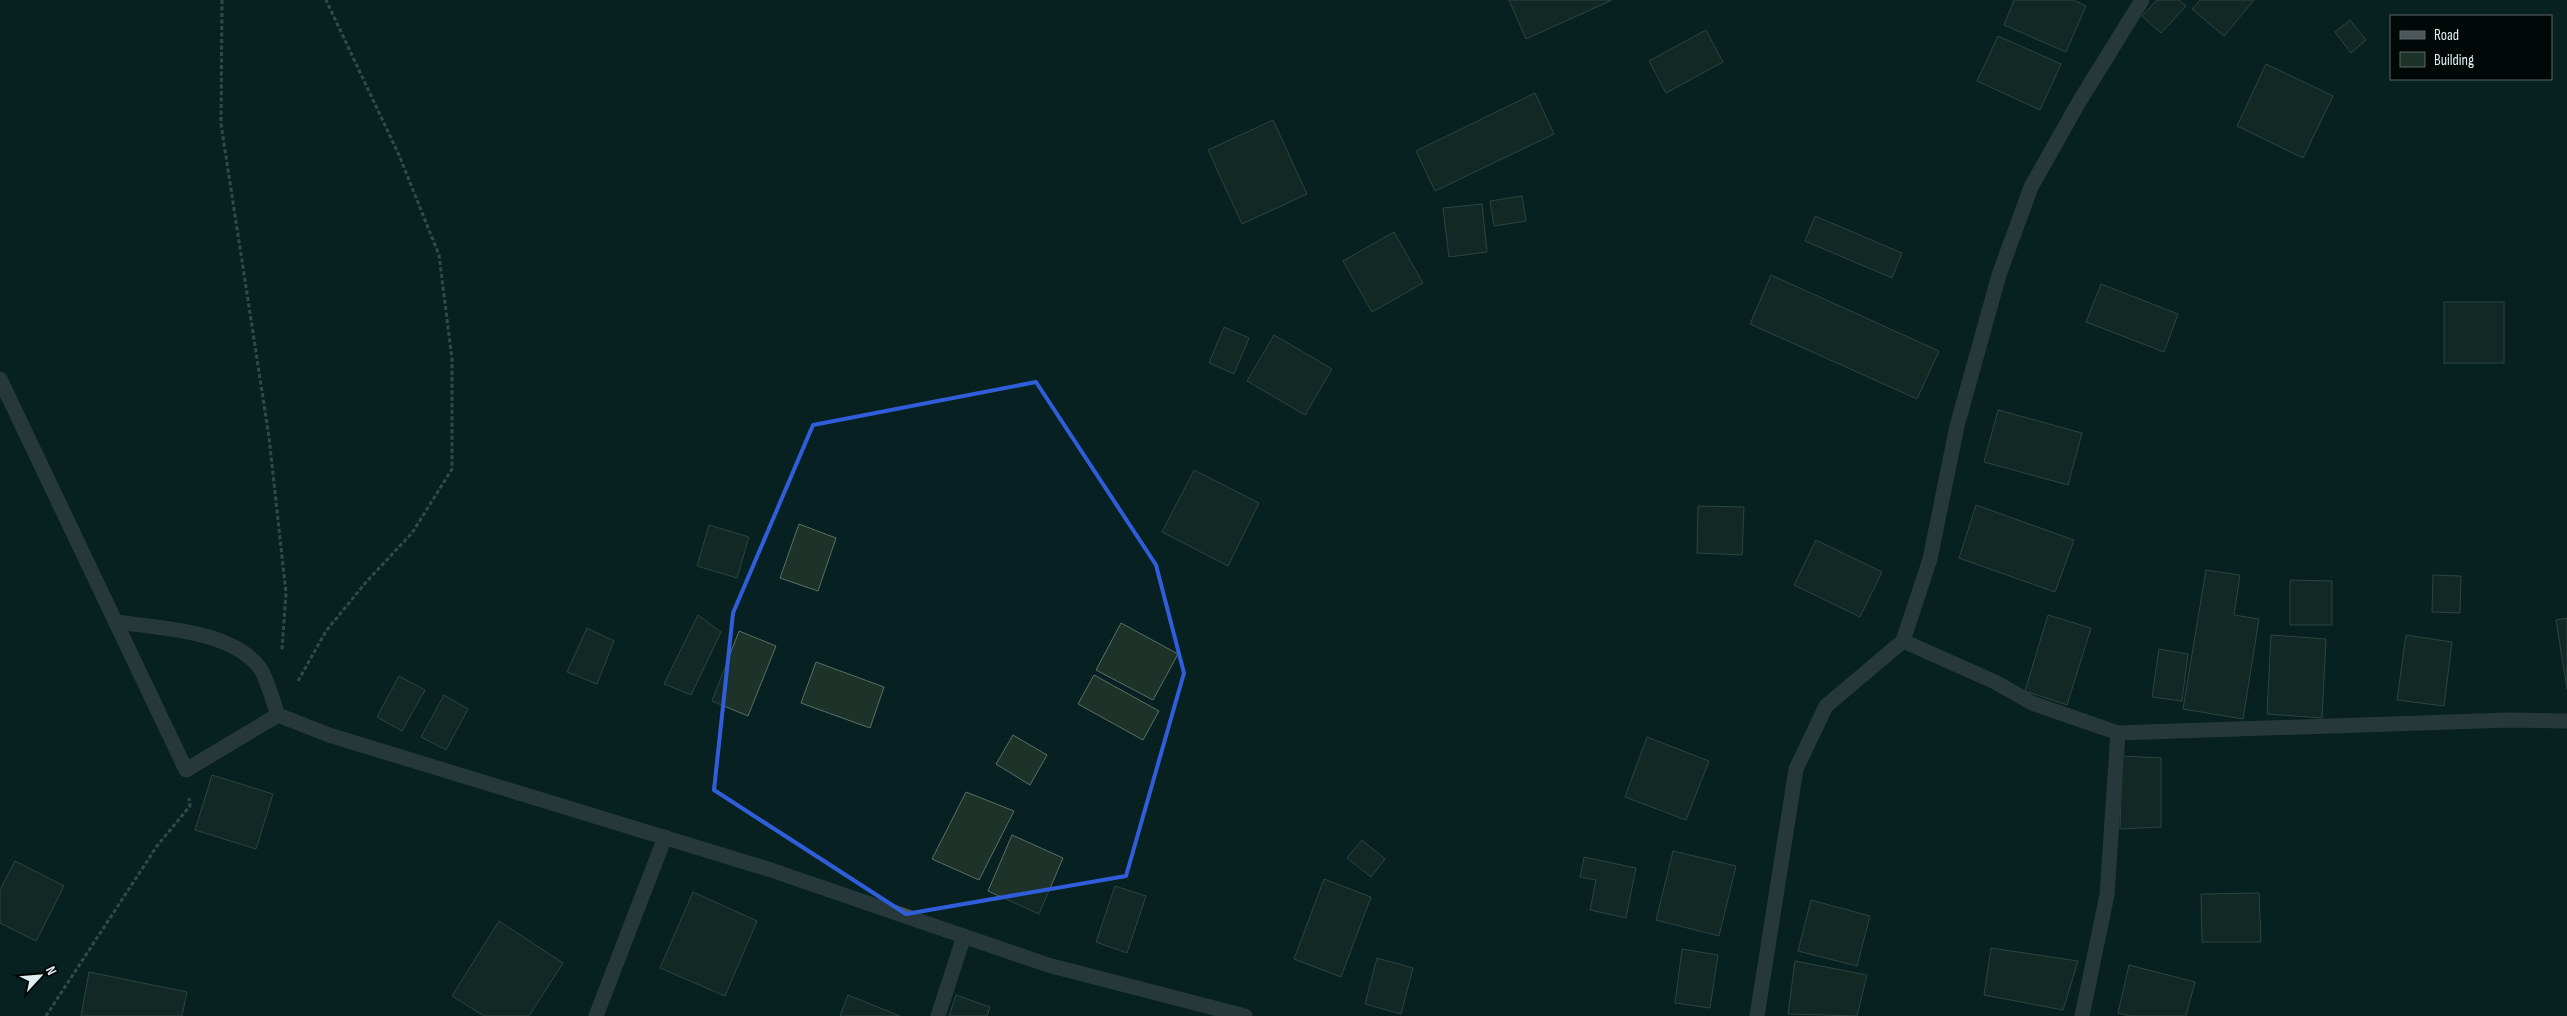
<svg xmlns="http://www.w3.org/2000/svg" width="2567" height="1016" viewBox="0 0 2567 1016" font-family="'Sofia Sans Condensed',sans-serif">
<style>
.building{fill:#1d3229;stroke:#5a7066}
.lines{fill:none;stroke-linecap:round;stroke-linejoin:round}
.path{stroke:#677b7c;stroke-width:3;stroke-dasharray:4 2.5;stroke-linecap:butt}
.minor{stroke:#4c555a;stroke-width:15}
.marked{fill:none;stroke:#305eda;stroke-width:4;stroke-linejoin:round}
</style>
<rect width="100%" height="100%" fill="#072021"/>
<g class="building">
<polygon points="1509,0 1612,0 1526,39"/>
<polygon points="2014,0 2073,0 2086,6 2066,52 2004,25"/>
<polygon points="2157,0 2179,0 2186,6 2161,33 2142,16"/>
<polygon points="2200,0 2254,0 2224,36 2192,9"/>
<polygon points="2350,20 2366,40 2351,53 2335,32"/>
<polygon points="1706,30 1723,62 1666,93 1649,61"/>
<polygon points="1998,36 2061,64 2040,110 1977,81"/>
<polygon points="2266,64 2333,96 2303,158 2237,126"/>
<polygon points="1535,93 1554,134 1435,191 1416,151"/>
<polygon points="1273,120 1307,194 1242,224 1208,150"/>
<polygon points="1522,196 1526,221 1494,226 1490,201"/>
<polygon points="1482,204 1487,252 1449,257 1443,208"/>
<polygon points="1815,216 1902,253 1892,278 1805,241"/>
<polygon points="1394,232 1423,283 1372,312 1343,261"/>
<polygon points="1771,275 1939,351 1917,399 1750,324"/>
<polygon points="2101,284 2178,314 2164,352 2086,322"/>
<rect x="2444" y="302" width="60" height="61"/>
<polygon points="1224,327 1249,338 1234,374 1209,363"/>
<polygon points="1274,335 1332,369 1305,415 1247,381"/>
<polygon points="1998,410 2082,433 2068,485 1984,462"/>
<polygon points="1194,470 1259,503 1228,566 1162,532"/>
<polygon points="1976,505 2074,540 2055,592 1959,558"/>
<polygon points="1698,506 1744,507 1742,555 1697,553"/>
<polygon points="799,524 836,538 818,591 780,578"/>
<polygon points="709,525 749,537 737,578 697,566"/>
<polygon points="1816,540 1882,572 1860,617 1794,585"/>
<polygon points="2206,570 2240,575 2234,615 2259,619 2243,719 2183,709"/>
<polygon points="2433,575 2461,576 2460,613 2432,612"/>
<polygon points="2290,580 2332,581 2332,625 2290,625"/>
<polygon points="698,615 721,632 691,695 664,684"/>
<polygon points="2048,615 2091,628 2067,705 2025,691"/>
<polygon points="2567,618 2567,689 2556,620"/>
<polygon points="1121,623 1178,654 1153,700 1096,670"/>
<polygon points="587,628 614,641 597,684 567,672"/>
<polygon points="739,631 776,646 748,716 712,701"/>
<polygon points="2271,635 2326,639 2322,718 2267,714"/>
<polygon points="2406,635 2452,642 2444,706 2397,700"/>
<polygon points="2159,649 2188,654 2182,701 2152,697"/>
<polygon points="816,662 884,687 870,728 801,703"/>
<polygon points="1094,675 1159,711 1143,740 1078,704"/>
<polygon points="399,676 425,690 402,731 377,717"/>
<polygon points="444,695 468,709 446,750 421,737"/>
<polygon points="1013,735 1047,755 1030,785 996,764"/>
<polygon points="1647,737 1709,761 1686,820 1625,797"/>
<polygon points="2122,756 2161,758 2161,827 2120,829"/>
<polygon points="212,775 273,794 256,849 195,830"/>
<polygon points="966,792 1014,811 979,880 932,859"/>
<polygon points="1012,835 1063,858 1039,914 988,891"/>
<polygon points="1362,840 1385,859 1371,877 1347,858"/>
<polygon points="1673,851 1736,866 1719,936 1656,920"/>
<polygon points="1584,857 1636,868 1626,918 1590,910 1596,880 1580,877"/>
<polygon points="15,861 64,886 36,941 0,923 0,890"/>
<polygon points="1324,879 1371,897 1341,977 1294,959"/>
<polygon points="1115,886 1146,896 1127,953 1096,942"/>
<polygon points="693,892 757,921 725,996 660,968"/>
<polygon points="2259,893 2261,942 2202,942 2201,894"/>
<polygon points="1811,900 1870,916 1857,966 1798,951"/>
<polygon points="499,921 563,963 529,1016 484,1016 452,996"/>
<polygon points="1991,948 2078,961 2063,1010 1984,995"/>
<polygon points="1682,949 1718,955 1710,1008 1675,1003"/>
<polygon points="1377,958 1413,968 1401,1014 1365,1004"/>
<polygon points="1795,961 1867,975 1857,1016 1788,1014"/>
<polygon points="2129,965 2195,982 2186,1016 2130,1016 2118,1013"/>
<polygon points="89,972 187,992 182,1016 81,1016"/>
<polygon points="848,995 900,1016 840,1016"/>
<polygon points="956,995 990,1007 987,1016 949,1016"/>
</g>
<g class="lines">
<g class="path">
<polyline points="222,0 221,124 269,437 286,593 282,650"/>
<polyline points="298,681 326,631 367,581 412,533 452,469 452,359 439,255 399,155 326,0"/>
<polyline points="46,1016 157,846 190,806 189,798"/>
</g>
<g class="minor">
<polyline points="0,379 186,770 278,715"/>
<path d="M 116,622 C 159,628 231,630 260,668 C 267,678 273,702 278,715 L 329,735 L 771,870 L 1048,965 L 1245,1016"/>
<polyline points="1903,641 1995,682 2032,703 2118,733 2509,720 2567,721"/>
<polyline points="596,1016 665,837"/>
<polyline points="938,1016 964,936"/>
<polyline points="1757,1016 1796,769 1826,706 1903,641 1930,559 1957,426 1999,275 2031,187 2079,102 2142,0"/>
<polyline points="2082,1016 2107,895 2118,733"/>
</g>
</g>
<path d="M0 0H2567V1016H0ZM 1036,382 L 1156,565 L 1184,673 L 1126,876 L 906,914 L 714,790 L 733,613 L 813,425 Z" fill="#072021" fill-opacity=".55" fill-rule="evenodd"/>
<path class="marked" d="M 1036,382 L 1156,565 L 1184,673 L 1126,876 L 906,914 L 714,790 L 733,613 L 813,425 Z"/>
<rect x="2390" y="15" width="162" height="65" fill="#020808" stroke="#5b6464"/>
<rect x="2400" y="31" width="25" height="8" fill="#4c555a" stroke="#5b6464"/>
<text x="2434" y="40" font-size="15" fill="#e0efef">Road</text>
<rect x="2400" y="52" width="25" height="15" fill="#1d3229" stroke="#5b6464"/>
<text x="2434" y="65" font-size="15" fill="#e0efef">Building</text>
<g transform="translate(40 976) rotate(64)" stroke="#020808" stroke-width="4" paint-order="stroke">
<path d="M0-4L9 19L0 12L-9 19Z" fill="#e0efef"/>
<text y="-8" font-size="14" font-weight="bold" text-anchor="middle" fill="#e0efef">N</text>
</g>
</svg>
